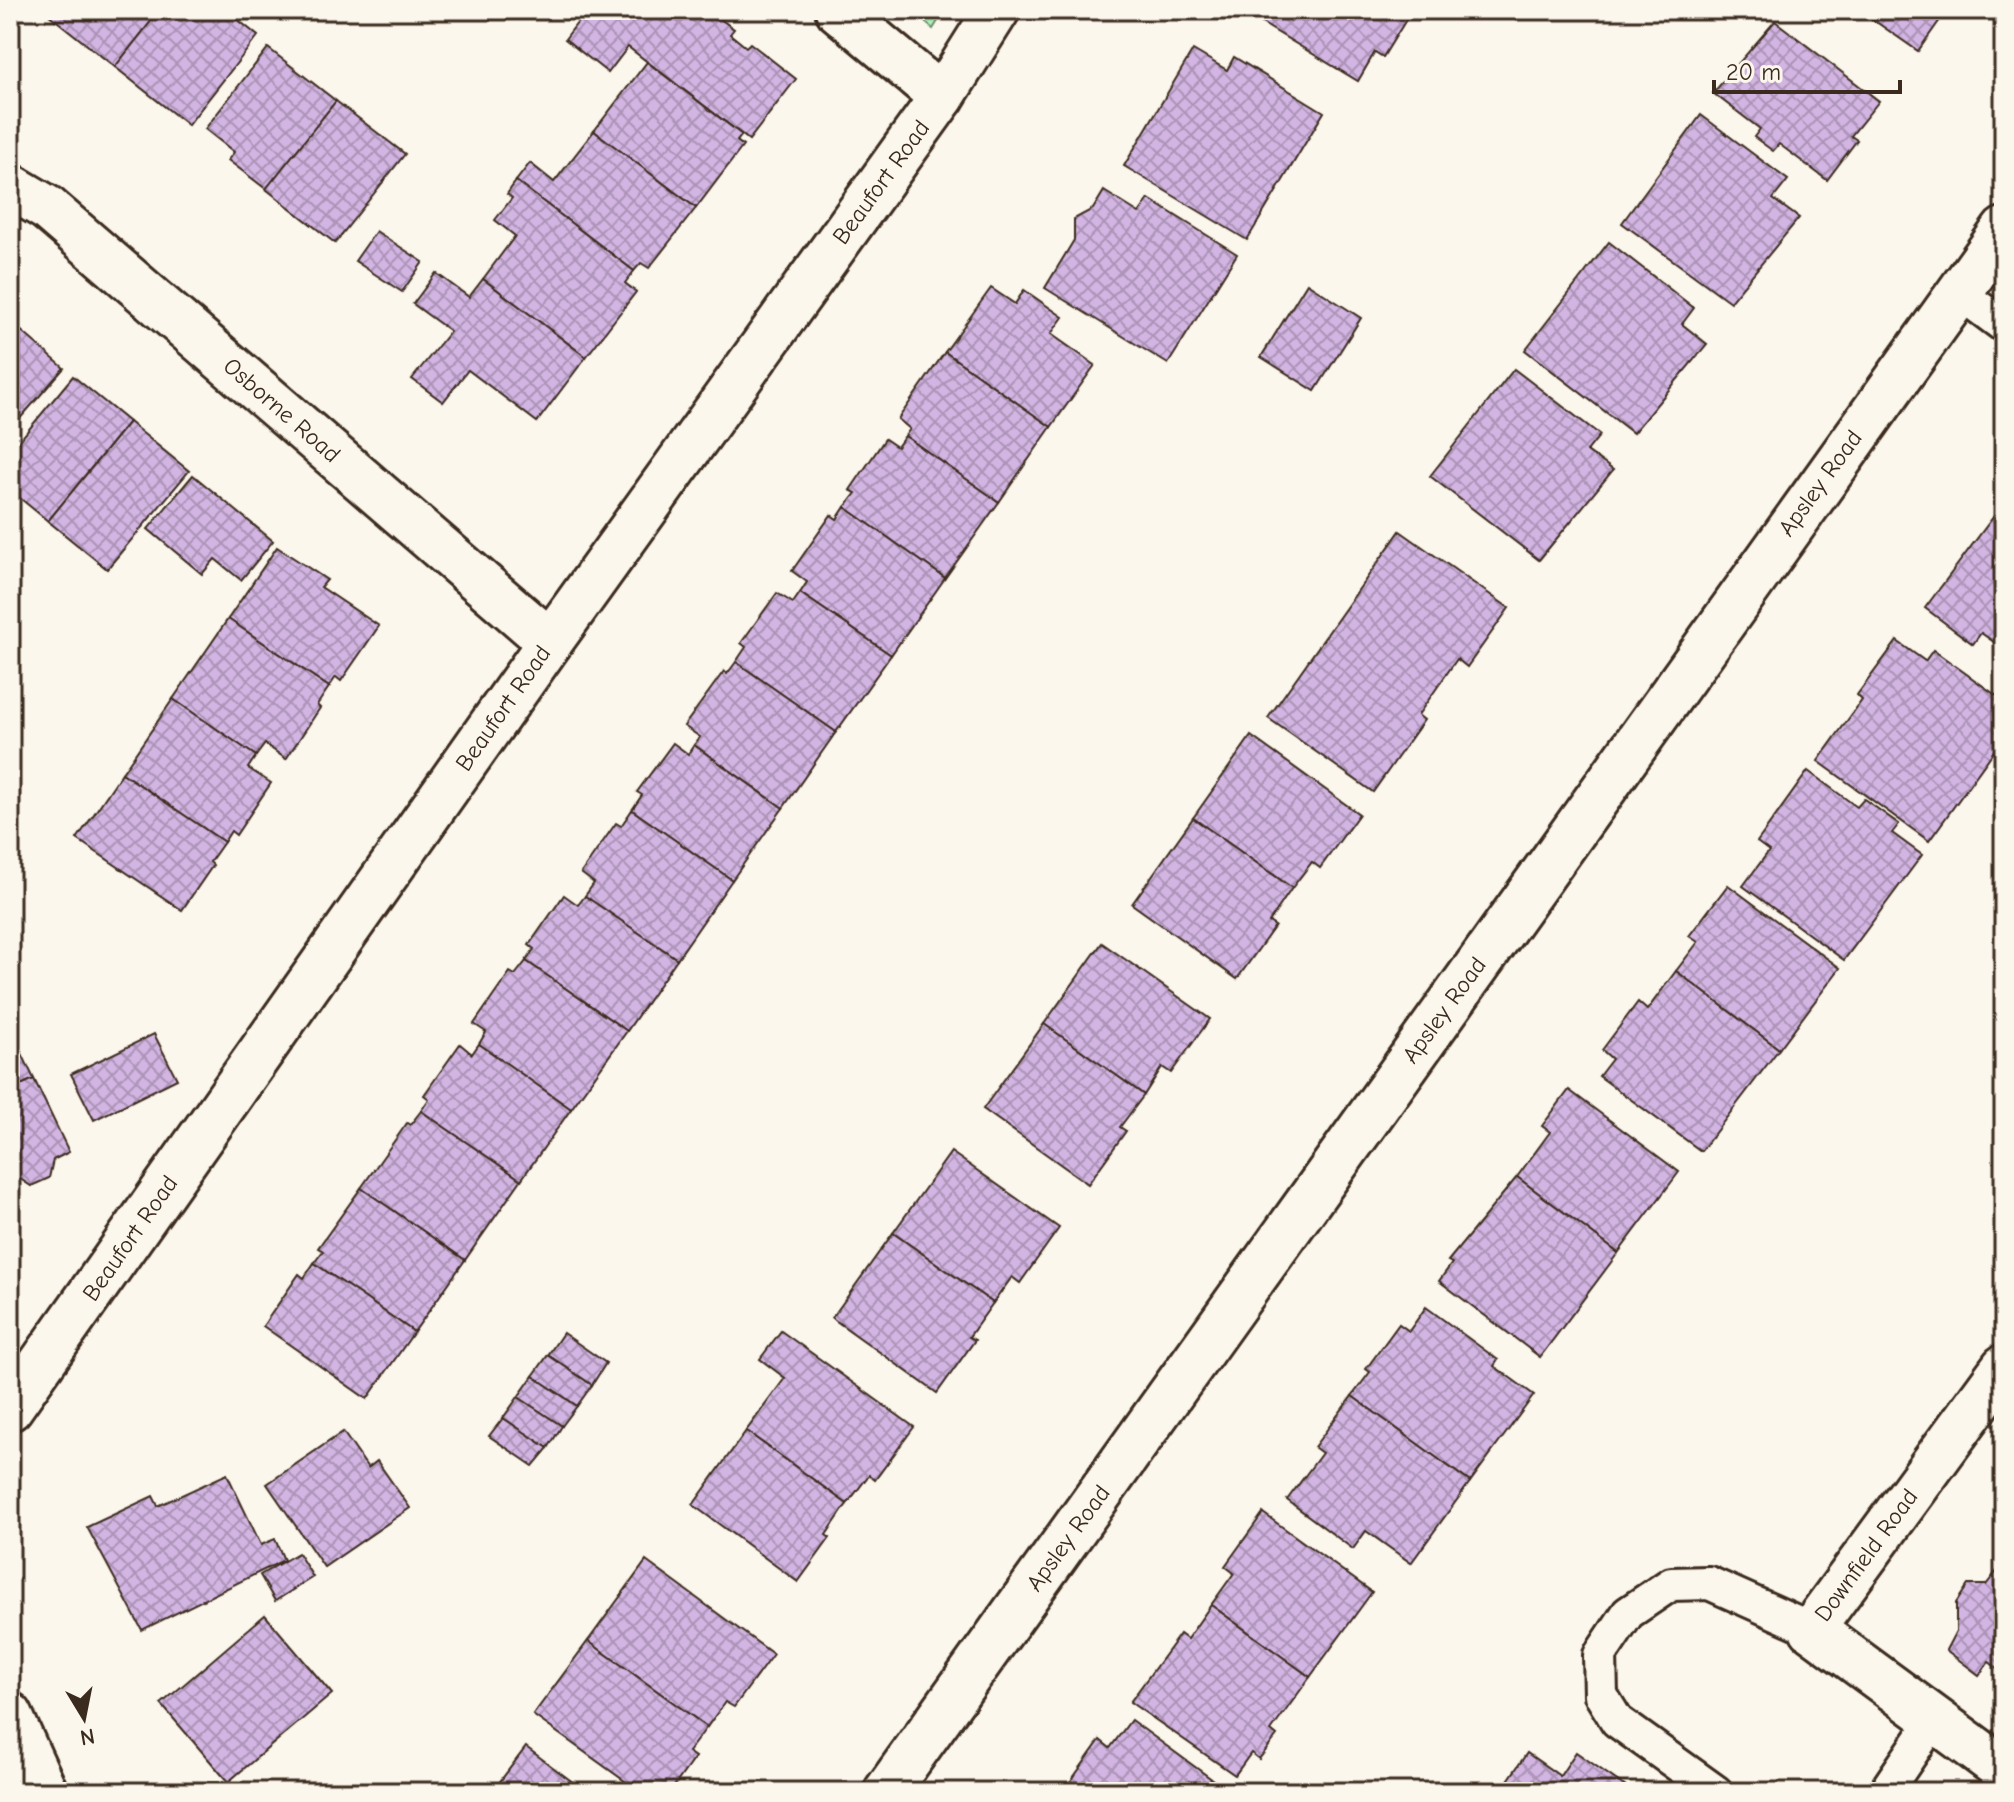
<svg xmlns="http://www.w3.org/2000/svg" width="2014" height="1802" viewBox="0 0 2014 1802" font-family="'Comic Neue',sans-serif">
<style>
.grass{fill:#a9efba;stroke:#728c6c;stroke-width:2}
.building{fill:url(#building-cross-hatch);stroke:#3b2a1e;stroke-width:2}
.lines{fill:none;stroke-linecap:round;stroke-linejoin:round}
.service-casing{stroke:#3b2a1e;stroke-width:38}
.minor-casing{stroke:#3b2a1e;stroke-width:50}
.service{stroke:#fbf7ec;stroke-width:32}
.minor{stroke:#fbf7ec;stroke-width:44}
.labels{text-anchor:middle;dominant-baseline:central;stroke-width:6;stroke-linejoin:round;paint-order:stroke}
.street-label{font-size:24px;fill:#3b2a1e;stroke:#fbf7ec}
</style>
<defs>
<pattern id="building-cross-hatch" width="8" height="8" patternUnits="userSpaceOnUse" patternTransform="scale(2)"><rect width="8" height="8" fill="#d2b5e2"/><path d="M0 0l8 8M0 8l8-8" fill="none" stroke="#ac93b7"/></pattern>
</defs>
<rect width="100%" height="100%" fill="#fbf7ec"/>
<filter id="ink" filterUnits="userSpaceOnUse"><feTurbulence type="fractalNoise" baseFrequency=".0125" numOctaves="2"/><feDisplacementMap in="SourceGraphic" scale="16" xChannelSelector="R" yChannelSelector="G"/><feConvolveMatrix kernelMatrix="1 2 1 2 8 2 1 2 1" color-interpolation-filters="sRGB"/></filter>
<g filter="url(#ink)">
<polygon class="grass" points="911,10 945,10 933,29"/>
<g class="building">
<polygon points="43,10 160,10 115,67"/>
<polygon points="160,10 226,10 258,36 188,125 115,67"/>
<polygon points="587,10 708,10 734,29 730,34 746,47 750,43 796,79 749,140 628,47 608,73 565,39"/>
<polygon points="1240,10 1412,10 1383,57 1375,52 1358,81"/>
<polygon points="1859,10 1947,10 1918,51"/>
<polygon points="1775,21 1879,101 1851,136 1857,140 1827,180 1779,144 1773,151 1754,137 1760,129 1713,93"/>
<polygon points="268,48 336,101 266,189 228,160 234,152 205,129"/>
<polygon points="1193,50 1227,70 1234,57 1324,112 1247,240 1124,166"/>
<polygon points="647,62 742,135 737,141 743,146 696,208 594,131"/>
<polygon points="336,101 405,154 335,243 266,189"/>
<polygon points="1701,115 1788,180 1773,199 1799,218 1730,302 1622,223"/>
<polygon points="594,131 696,208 649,268 641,263 634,271 516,181 530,163 554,182"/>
<polygon points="516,181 634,271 625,283 636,292 586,357 483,279 515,236 495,220 512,198 507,194"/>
<polygon points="1104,191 1139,213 1149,199 1237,254 1168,364 1045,288 1074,240 1074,219 1093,209"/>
<polygon points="376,231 423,262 402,292 355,261"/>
<polygon points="1609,242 1694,308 1682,324 1707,344 1633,433 1525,350"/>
<polygon points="436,273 469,297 483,279 586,357 537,422 468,370 443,402 412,379 450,331 413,304"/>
<polygon points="1307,283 1361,318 1315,391 1261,357"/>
<polygon points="991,288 1015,304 1024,290 1063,317 1051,334 1095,365 1051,427 945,352"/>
<polygon points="10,321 64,368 10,430"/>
<polygon points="945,352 1051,427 999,502 905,436 910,429 898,419"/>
<polygon points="1514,369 1600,435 1587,451 1613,470 1539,560 1430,476"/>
<polygon points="73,376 129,422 48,521 10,490 10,452"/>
<polygon points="129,422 189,471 107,569 48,521"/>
<polygon points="905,436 999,502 945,578 845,507 856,493 850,490 885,439 897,447"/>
<polygon points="193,475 273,541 241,580 215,559 202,574 148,529"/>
<polygon points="845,507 945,578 891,655 800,593 807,582 792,571 831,515 837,519"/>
<polygon points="1997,512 2004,517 2004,649 1981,633 1973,644 1925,608"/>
<polygon points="1400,531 1509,608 1467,667 1457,659 1418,715 1424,720 1373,792 1268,718"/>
<polygon points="277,547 327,580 321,587 379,626 341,681 336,677 329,687 228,619"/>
<polygon points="777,593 793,603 800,593 891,655 836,732 736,662 746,647 741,643"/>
<polygon points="228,619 329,687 317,705 320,708 286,759 265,744 256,756 173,699"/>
<polygon points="1897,641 1925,661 1933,650 2004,701 2004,737 1929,841 1818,761 1862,700 1857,695"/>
<polygon points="736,662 836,732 783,808 694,745 700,737 684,726 724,671 727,674"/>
<polygon points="173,699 256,756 248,768 271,783 236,835 231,831 224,842 122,773"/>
<polygon points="1251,736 1359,814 1320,868 1312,862 1292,888 1193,818"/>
<polygon points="673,743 688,754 694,745 783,808 732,880 632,810 642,795 637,792"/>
<polygon points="1808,771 1857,807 1864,799 1899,824 1892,833 1922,855 1844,960 1743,886 1769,851 1757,842"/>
<polygon points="122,773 224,842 210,862 213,865 182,910 77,839"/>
<polygon points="632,810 732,880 677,959 585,896 594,883 581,873 616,823 621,826"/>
<polygon points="1193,818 1292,888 1269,922 1275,926 1237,979 1132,904"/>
<polygon points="1728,885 1840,968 1779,1049 1676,971 1698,942 1689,936"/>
<polygon points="564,895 578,905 585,896 677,959 627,1031 526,961 534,949 529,945"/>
<polygon points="1102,943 1210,1019 1171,1073 1162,1067 1144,1095 1044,1024"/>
<polygon points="526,961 627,1031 571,1109 479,1044 486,1032 474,1024 510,972 515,975"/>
<polygon points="1676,971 1779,1049 1701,1151 1599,1076 1612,1059 1602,1050 1638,1002 1647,1010"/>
<polygon points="1044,1024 1144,1095 1120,1127 1126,1131 1088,1184 983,1109"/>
<polygon points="10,1028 34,1079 10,1090"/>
<polygon points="154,1034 177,1079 94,1120 71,1074"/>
<polygon points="460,1044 472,1054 479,1044 571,1109 521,1180 421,1111 429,1099 424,1095"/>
<polygon points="34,1079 69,1152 53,1160 49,1178 31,1186 17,1177 10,1180 10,1090"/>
<polygon points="1569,1090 1679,1172 1618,1253 1517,1177 1550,1132 1542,1126"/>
<polygon points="421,1111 521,1180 465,1260 361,1188 407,1123 410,1125"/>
<polygon points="951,1152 1059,1228 1020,1283 1012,1277 993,1303 893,1233"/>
<polygon points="1517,1177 1618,1253 1540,1357 1439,1281 1452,1263 1448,1261"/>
<polygon points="361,1188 465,1260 414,1332 314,1263 323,1251 318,1248"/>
<polygon points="893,1233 993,1303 969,1337 975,1340 937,1393 832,1318"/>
<polygon points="314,1263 414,1332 367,1399 263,1326 299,1274 304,1278"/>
<polygon points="1426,1307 1498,1360 1494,1366 1534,1395 1470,1482 1352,1396 1370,1372 1366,1369 1399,1324 1409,1331"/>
<polygon points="781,1331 914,1427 875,1480 869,1475 847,1504 746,1431 785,1378 760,1359"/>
<polygon points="563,1333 606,1363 592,1385 548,1355"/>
<polygon points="548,1355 592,1385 577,1406 533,1376"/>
<polygon points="533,1376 577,1406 562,1426 518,1397"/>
<polygon points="1352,1396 1470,1482 1411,1563 1366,1531 1353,1549 1287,1500 1322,1453 1314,1447"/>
<polygon points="518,1397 562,1426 548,1448 503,1418"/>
<polygon points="503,1418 548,1448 533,1466 489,1436"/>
<polygon points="746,1431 847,1504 826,1535 830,1538 798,1582 693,1505"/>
<polygon points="343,1432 368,1468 377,1461 410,1508 324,1567 267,1484"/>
<polygon points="227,1474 261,1545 275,1539 284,1560 142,1630 87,1527 153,1496 158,1506"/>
<polygon points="1263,1513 1372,1592 1310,1677 1211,1605 1234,1573 1225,1566"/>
<polygon points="298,1553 313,1577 275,1601 260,1575"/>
<polygon points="646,1561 773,1654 734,1707 725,1702 707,1727 588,1641"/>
<polygon points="2004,1562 2004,1673 1989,1662 1979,1675 1946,1650 1956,1631 1956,1603 1968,1585 1986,1585"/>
<polygon points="1211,1605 1310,1677 1271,1731 1277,1736 1259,1759 1251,1753 1235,1775 1130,1702 1180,1634 1187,1639"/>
<polygon points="265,1615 332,1694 228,1782 161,1704"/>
<polygon points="588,1641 707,1727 688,1752 695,1757 670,1792 640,1792 533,1715"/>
<polygon points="1131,1720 1228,1791 1063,1792 1100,1740 1110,1748"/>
<polygon points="526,1747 586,1792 492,1792"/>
<polygon points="1576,1752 1633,1792 1500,1792 1527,1753 1560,1776"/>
</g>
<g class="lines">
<g class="service-casing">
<g id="service">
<polyline points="1957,291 2004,326"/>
<polyline points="1716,1792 1617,1721 1601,1695 1600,1655 1628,1613 1671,1584 1709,1583 1812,1629"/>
<polyline points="1885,1792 1936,1717"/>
</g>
</g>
<g class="minor-casing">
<g id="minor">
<polyline points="838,10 942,97"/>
<polyline points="10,186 47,208 550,642"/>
<polyline points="2004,1367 1812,1629 2004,1770"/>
<polyline points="10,1408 550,642 942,97 997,10"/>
<polyline points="10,1715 45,1792"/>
<polyline points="886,1792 2004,230"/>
</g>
</g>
<use href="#service" class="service"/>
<use href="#minor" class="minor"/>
</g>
</g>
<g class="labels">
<g class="street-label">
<text transform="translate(881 182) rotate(-54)">Beaufort Road</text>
<text transform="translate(282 410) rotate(41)">Osborne Road</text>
<text transform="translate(1820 483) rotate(-54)">Apsley Road</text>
<text transform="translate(503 708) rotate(-55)">Beaufort Road</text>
<text transform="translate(1444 1010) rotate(-54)">Apsley Road</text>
<text transform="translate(130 1238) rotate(-55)">Beaufort Road</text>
<text transform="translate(1068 1538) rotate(-54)">Apsley Road</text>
<text transform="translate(1866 1555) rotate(-54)">Downfield Road</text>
</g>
</g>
<rect width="2014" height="1802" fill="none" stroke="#fbf7ec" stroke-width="40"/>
<rect x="20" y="20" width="1974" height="1762" fill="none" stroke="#3b2a1e" stroke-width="3" filter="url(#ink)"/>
<g transform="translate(84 1718) rotate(170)" stroke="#fbf7ec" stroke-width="6" paint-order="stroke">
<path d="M0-6L14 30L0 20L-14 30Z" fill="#3b2a1e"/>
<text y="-12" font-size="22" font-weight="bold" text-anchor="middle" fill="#3b2a1e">N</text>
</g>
<path d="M1714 80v12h186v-12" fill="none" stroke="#3b2a1e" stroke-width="4"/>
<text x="1726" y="80" font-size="24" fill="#3b2a1e" stroke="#fbf7ec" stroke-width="6" paint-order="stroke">20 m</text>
</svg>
